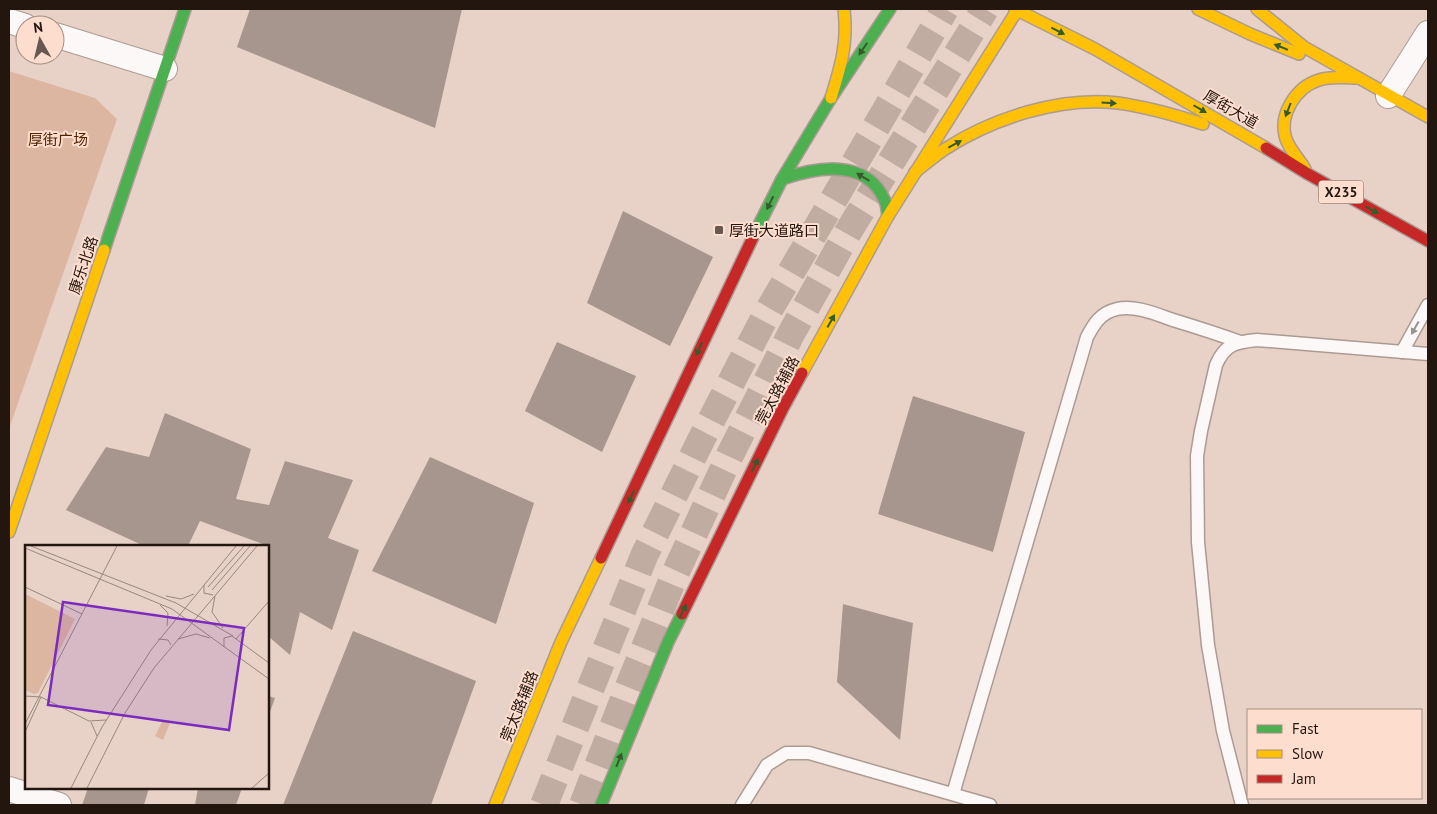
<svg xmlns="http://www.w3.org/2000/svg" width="1437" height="814" viewBox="0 0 1437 814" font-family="'PT Sans','Noto Sans SC',sans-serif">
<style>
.green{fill:#ddb6a2}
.building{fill:#a7968e}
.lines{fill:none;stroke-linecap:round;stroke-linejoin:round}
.primary-tunnel{stroke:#c1aca2;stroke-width:28;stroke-dasharray:28 14;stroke-linecap:butt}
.lane-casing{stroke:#ac9b93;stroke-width:15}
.street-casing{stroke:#ac9b93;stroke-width:26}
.fast-casing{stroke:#ac9b93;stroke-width:14}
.slow-casing{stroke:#ac9b93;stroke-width:14}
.jam-casing{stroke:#ac9b93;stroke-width:14}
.lane{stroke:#fcf8f7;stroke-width:12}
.street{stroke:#fcf8f7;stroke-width:24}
.fast{stroke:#4caf50;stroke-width:11}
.slow{stroke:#ffc107;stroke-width:11}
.jam{stroke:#c62828;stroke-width:11}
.oneway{fill:#355b2c}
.oneway2{fill:#9a928f}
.poi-dot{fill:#68584f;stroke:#fdddcd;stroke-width:2}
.labels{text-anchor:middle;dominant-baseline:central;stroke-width:4;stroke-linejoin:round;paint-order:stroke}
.shield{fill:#fdddcd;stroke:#645248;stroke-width:1}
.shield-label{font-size:14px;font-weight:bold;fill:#23160f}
.street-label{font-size:15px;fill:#23160f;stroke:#fdddcd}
.park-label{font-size:15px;fill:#532200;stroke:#fdddcd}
.poi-label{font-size:15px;fill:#23160f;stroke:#fdddcd;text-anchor:start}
.inset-road{fill:none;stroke:#99877d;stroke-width:1}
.view{fill:#7b2cbf;fill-opacity:0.15;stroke:#7b2cbf;stroke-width:2.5}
.inset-edge{fill:none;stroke:#23160f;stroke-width:2.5}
</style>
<rect width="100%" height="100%" fill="#e8d2c7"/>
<polygon class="green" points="9,71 95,98 117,119 9,429"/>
<g class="building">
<polygon points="250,9 462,9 435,128 237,47"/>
<polygon points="623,211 713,257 670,346 587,303"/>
<polygon points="557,342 636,376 602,452 525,411"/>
<polygon points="913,396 1025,432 993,552 878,514"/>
<polygon points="165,413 251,449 236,499 269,505 285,461 353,480 328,538 359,550 332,630 300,612 290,655 268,636 268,546 200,521 188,546 144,546 66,510 106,447 149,457"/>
<polygon points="430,457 534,503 496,624 372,571"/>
<polygon points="843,604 913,623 900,740 837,682"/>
<polygon points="353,631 476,681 431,805 283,805"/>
<polygon points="268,696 275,698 268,717"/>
<polygon points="88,788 149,788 144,805 82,805"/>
<polygon points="198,788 242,788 236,805 195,805"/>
</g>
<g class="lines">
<g class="primary-tunnel">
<polyline points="544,805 593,682 644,556 701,440 766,315 945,9"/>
<polyline points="583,805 626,694 675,574 730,455 792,332 848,232 985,9"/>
</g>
<g class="lane-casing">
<g id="lane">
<polyline points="1402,352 1428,305"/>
<path d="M 953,794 L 1087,337 C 1094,324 1100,313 1117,309 C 1135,305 1156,314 1173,320 C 1196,327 1218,334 1240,342"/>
<polyline points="742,805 767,765 786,753 809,753 990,805"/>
<path d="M 1242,805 L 1223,731 L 1208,645 L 1198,542 L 1197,456 L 1201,431 L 1216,365 C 1225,344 1236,342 1257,340 L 1428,354"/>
</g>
</g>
<g class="street-casing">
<g id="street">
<polyline points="9,21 25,26"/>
<polyline points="55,35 165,69"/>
<polyline points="1388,96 1428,33"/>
<polyline points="9,789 59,805"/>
</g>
</g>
<g class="fast-casing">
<g id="fast">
<path d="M 782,179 C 817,167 867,158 885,201 C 887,205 887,211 888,216"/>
<polyline points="755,233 782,179 831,98 890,9"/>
<polyline points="104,250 185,9"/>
<polyline points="601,805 668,642 682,614"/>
</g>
</g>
<g class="slow-casing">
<g id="slow">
<polyline points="1015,9 1095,49 1266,148"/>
<polyline points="1198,9 1250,34 1299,54"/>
<polyline points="1257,9 1304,47 1428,117"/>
<path d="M 831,98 C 841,66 848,43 844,9"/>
<path d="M 1305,169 C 1299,159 1290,150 1286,139 C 1278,115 1296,87 1319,80 C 1331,76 1345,78 1358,78"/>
<path d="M 915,172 C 925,164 935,156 945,149 C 993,118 1061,96 1118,103 C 1147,107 1175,115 1203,124"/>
<polyline points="802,373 888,216 1018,9"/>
<polyline points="9,532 104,250"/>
<polyline points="495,805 561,642 601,558"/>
</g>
</g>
<g class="jam-casing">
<g id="jam">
<polyline points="1266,148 1308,174 1428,241"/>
<polyline points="601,558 755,233"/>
<polyline points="682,614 782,410 802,373"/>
</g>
</g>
<use href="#lane" class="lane"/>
<use href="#street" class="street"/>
<use href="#fast" class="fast"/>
<use href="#slow" class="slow"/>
<use href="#jam" class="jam"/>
</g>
<defs><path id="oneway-solid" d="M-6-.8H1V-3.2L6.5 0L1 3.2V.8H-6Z" transform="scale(1.25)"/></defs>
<g class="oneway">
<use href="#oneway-solid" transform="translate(1058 31) rotate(27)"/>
<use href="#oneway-solid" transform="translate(1281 47) rotate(-158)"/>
<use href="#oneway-solid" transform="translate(863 49) rotate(124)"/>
<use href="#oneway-solid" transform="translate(1109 103) rotate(3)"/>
<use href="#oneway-solid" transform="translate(1200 109) rotate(30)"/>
<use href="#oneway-solid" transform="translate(1288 110) rotate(111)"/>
<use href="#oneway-solid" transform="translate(955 144) rotate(-28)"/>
<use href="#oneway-solid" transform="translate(863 177) rotate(-149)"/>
<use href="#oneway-solid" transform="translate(770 203) rotate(116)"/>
<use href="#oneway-solid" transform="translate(1372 210) rotate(29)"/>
<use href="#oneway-solid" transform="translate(831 321) rotate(-61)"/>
<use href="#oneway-solid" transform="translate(699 349) rotate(115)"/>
<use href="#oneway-solid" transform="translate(755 465) rotate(-64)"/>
<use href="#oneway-solid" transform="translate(631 497) rotate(115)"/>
<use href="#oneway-solid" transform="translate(683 611) rotate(-64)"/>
<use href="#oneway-solid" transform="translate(619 760) rotate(-68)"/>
</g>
<use class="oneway2" href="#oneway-solid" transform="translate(1415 328) rotate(119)"/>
<rect class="poi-dot" x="714" y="225" width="10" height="10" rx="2.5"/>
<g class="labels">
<rect class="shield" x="1318.5" y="180.5" width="45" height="23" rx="4"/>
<g class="shield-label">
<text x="1341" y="192">X235</text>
</g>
<g class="street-label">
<text transform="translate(1231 109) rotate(30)">厚街大道</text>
<text transform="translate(83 265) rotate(-71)">康乐北路</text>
<text transform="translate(777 390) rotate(-62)">莞太路辅路</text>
<text transform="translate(519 706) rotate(-68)">莞太路辅路</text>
</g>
<g class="park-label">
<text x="58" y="139">厚街广场</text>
</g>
<g class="poi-label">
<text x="729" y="230">厚街大道路口</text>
</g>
</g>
<g transform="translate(25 545)">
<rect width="244" height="244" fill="#e8d2c7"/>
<path d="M 0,49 L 50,74 L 13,148 L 9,149 L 0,145 ZM 138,175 L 145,178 L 138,195 L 130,191 Z" fill="#ddb6a2"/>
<path class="inset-road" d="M 6,1 L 151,58 L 208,91M 0,3 L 147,64 L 244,134M 179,40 L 179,48 L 188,50M 0,42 L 57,69M 183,42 L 219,1M 187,45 L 225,1M 141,51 L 156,54 L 169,49M 190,51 L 187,67 L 198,83M 135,60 L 143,68 L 142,81M 207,91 L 244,118M 133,94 L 143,95 L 146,100M 153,94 L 171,89 L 185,93M 211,94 L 244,56M 199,102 L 199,93 L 207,91M 0,151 L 16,152 L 64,176 L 81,175M 66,177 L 72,191M 0,179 L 92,1M 0,187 L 16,152M 46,243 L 77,182 L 126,105 L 211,1M 62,243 L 100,168 L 129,123 L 232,1M 227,243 L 244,228"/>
<path class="view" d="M 38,57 L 219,83 L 204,185 L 23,160 Z"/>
<rect width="244" height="244" class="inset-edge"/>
</g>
<rect width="1437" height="814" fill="none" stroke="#23160f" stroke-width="20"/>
<rect x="1247" y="709" width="175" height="90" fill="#fdddcd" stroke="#a68d81"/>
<rect x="1257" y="725" width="25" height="8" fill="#4caf50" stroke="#a68d81"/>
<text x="1292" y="734" font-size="15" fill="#23160f">Fast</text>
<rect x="1257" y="750" width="25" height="8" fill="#ffc107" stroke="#a68d81"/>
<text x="1292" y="759" font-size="15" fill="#23160f">Slow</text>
<rect x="1257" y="775" width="25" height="8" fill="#c62828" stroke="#a68d81"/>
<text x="1292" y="784" font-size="15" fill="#23160f">Jam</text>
<g transform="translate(40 40) rotate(352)"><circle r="24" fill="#fdddcd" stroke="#a68d81"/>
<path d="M0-4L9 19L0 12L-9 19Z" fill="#68584f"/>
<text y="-8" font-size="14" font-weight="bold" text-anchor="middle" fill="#23160f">N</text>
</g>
</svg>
